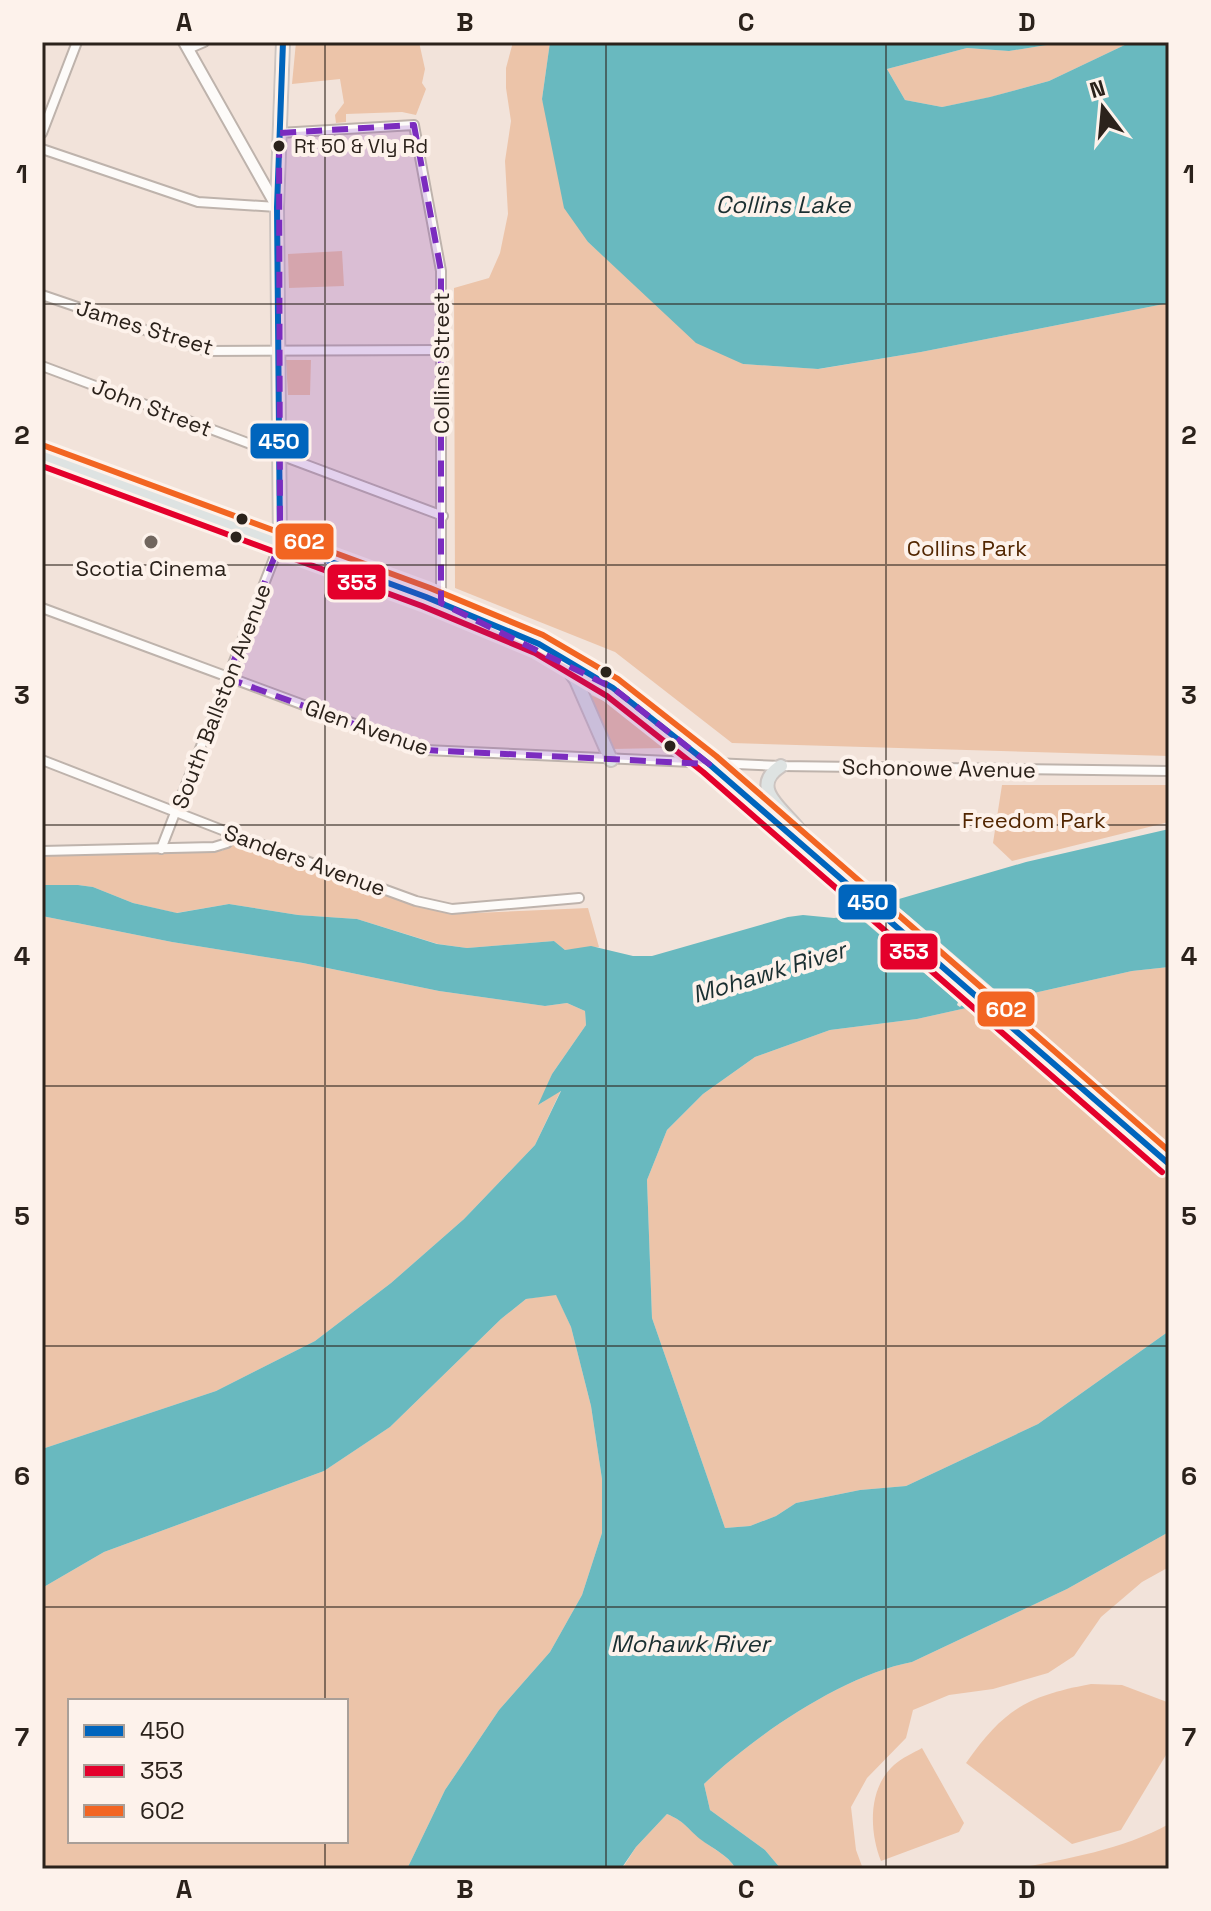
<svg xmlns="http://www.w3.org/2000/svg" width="1211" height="1911" viewBox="0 0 1211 1911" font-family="'Space Grotesk',sans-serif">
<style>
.green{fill:#ecc4a9;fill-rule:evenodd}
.water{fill:#69b9bf}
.pier{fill:#f2e3da}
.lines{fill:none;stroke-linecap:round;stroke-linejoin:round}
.minor-casing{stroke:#beb3ac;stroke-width:12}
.tertiary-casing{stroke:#beb3ac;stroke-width:14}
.primary-casing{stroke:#ccc4c0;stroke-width:16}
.minor{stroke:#fdfbf9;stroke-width:8}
.tertiary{stroke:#fdfbf9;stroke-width:10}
.primary{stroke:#dee3e2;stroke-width:12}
.bus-1-casing{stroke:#fdf2eb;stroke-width:12}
.bus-2-casing{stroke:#fdf2eb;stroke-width:12}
.bus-3-casing{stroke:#fdf2eb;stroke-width:12}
.bus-1{stroke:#0065bd;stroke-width:6}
.bus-2{stroke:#e4002b;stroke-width:6}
.bus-3{stroke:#f26522;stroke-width:6}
.marked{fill:#7b2cbf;fill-opacity:0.2;stroke:#7b2cbf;stroke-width:6;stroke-dasharray:16 10;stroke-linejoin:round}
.grid{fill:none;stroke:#2b221b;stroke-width:2;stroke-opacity:0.55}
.bus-dot{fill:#2b221b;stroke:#fdf2eb;stroke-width:3}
.poi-dot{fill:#71665e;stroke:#fdf2eb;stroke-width:3}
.labels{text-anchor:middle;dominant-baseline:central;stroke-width:8;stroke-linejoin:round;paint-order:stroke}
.bus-label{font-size:20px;fill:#2b221b;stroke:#fdf2eb;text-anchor:start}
.street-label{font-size:22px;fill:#2b221b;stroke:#fdf2eb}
.park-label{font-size:22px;fill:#522601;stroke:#fdf2eb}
.poi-label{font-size:22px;fill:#2b221b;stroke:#fdf2eb}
.water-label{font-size:24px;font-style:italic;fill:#1a2f31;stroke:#fdf2eb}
.line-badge{stroke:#fdf2eb;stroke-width:3}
.badge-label{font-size:22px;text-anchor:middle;font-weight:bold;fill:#fff}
.neatline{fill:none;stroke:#2b221b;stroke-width:3}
.grid-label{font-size:26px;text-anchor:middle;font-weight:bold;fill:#2b221b}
</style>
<rect width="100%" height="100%" fill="#f2e3da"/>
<g class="green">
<polygon points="296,42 419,42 425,69 422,83 426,89 416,115 402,112 346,114 346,122 336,123 335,115 344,103 340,79 292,84"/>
<polygon points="513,42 550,42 542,99 588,242 645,294 743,364 819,369 921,352 1169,303 1169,756 732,743 615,652 455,588 454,288 489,278 500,253 508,214 505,161 511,121 506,88 506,68"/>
<polygon points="1065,42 1131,42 1049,81 991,97 942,107 905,100 887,69 967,48 1009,51"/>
<polygon points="342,251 344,286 289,288 288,254"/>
<polygon points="286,360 311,360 310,395 288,395"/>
<polygon points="587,693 610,704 664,748 611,749"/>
<polygon points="1002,785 1169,785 1169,822 1012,861 993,843"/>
<polygon points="238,840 419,907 453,914 588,908 599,947 565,950 554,941 467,948 438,944 357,919 298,915 229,904 176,913 133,903 93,887 78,885 42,885 42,856 222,851"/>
<polygon points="42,916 172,942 303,963 439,991 545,1006 567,1003 585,1011 586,1025 552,1074 540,1104 561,1090 535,1145 464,1219 391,1283 315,1341 216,1391 42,1449"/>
<polygon points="1169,967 1169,1331 1038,1424 906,1486 860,1490 796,1503 776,1516 750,1526 725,1528 652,1318 647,1180 667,1130 703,1094 755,1057 830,1030 917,1019 1132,971"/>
<path d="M 556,1294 L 571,1327 L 591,1406 L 602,1479 L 602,1533 L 582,1595 L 550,1652 L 499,1710 L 445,1790 L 407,1869 L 42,1869 L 42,1588 L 104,1552 L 324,1471 L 390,1427 L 501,1319 L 526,1299 ZM 70,1701 L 346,1701 L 346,1841 L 70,1841 Z"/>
<path d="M 1169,1532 L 1169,1567 L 1142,1582 L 1101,1617 L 1074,1656 L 1048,1673 L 993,1689 L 949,1695 L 913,1710 L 906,1738 L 867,1778 L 851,1807 L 856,1850 L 863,1869 L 781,1869 L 765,1850 L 710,1810 L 704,1784 C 754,1736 843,1675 912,1662 L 1067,1589 Z"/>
<path d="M 1091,1684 L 1122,1685 L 1167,1702 L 1169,1750 L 1121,1830 L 1072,1844 L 966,1763 C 1004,1709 1027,1696 1091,1684 Z"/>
<path d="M 922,1748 L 964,1823 L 959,1832 L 881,1861 C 869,1831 868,1788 894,1765 C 902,1758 913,1753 922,1748 Z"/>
<path d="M 667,1814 C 684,1821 687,1828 700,1838 C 713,1850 726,1853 736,1869 L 622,1869 L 636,1847 Z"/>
<path d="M 1169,1824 L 1169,1865 L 1158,1869 L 1016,1869 C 1068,1858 1122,1850 1169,1824 Z"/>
</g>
<g class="water">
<polygon points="550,42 1065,42 1009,51 967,48 887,69 905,100 942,107 990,97 1049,81 1131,42 1169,42 1169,303 921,352 818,369 743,364 696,343 588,242 564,208 542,99"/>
<path d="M 1169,829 L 1169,967 L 1132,971 L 917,1019 L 830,1030 L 755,1057 L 703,1094 L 667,1130 L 647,1180 L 652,1318 L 725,1528 L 750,1526 L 776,1516 L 796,1503 L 860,1490 L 906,1486 L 1038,1424 L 1169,1331 L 1169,1532 L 1067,1589 L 912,1662 C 843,1675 754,1736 704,1784 L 710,1810 L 765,1850 L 781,1869 L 736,1869 C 726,1853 714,1850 700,1839 C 687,1828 684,1821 667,1814 L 636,1847 L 621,1869 L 407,1869 L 445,1790 L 499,1710 L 550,1652 L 582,1595 L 602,1533 L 602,1479 L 591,1406 L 571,1327 L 556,1295 L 526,1299 L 501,1319 L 390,1427 L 324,1471 L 104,1552 L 42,1588 L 42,1449 L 216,1391 L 315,1341 L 391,1283 L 464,1219 L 535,1145 L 561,1091 L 538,1105 L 552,1074 L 586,1025 L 585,1011 L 567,1003 L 545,1006 L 439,991 L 303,963 L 172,942 L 42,916 L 42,885 L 78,885 L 93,887 L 133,903 L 177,913 L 229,904 L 298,915 L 357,919 L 437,944 L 467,948 L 554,941 L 565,950 L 591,946 L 633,956 L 652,956 L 788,917 L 803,915 L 834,918 L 849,916 L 875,906 L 1026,862 Z"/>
</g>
<polygon class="pier" points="887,898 908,915 1009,1002 969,1011 962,1005 960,1007 957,1005 958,1002 852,911"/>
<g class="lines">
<g class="minor-casing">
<g id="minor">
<polyline points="188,49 204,42"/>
<polyline points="42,133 77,42"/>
<polyline points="279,133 414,125 441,271 441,603"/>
<polyline points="42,149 198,202 277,207"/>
<polyline points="42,295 207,351 441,350"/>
<polyline points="42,366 443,516"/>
<polyline points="42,608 425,750 781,766 1169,771"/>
<polyline points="42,760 235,835 416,901 452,909 579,898"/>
<polyline points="161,849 280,543"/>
<polyline points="42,851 214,847 227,843 235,835"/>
</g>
</g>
<g class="tertiary-casing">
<polyline id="tertiary" points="184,42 277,207"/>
</g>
<g class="primary-casing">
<g id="primary">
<polyline points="42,455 426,597 539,644 613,688 709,764 1169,1164"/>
<polyline points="280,543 277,207 283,42"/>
<polyline points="563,662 576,680 611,760"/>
<path d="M 781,766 C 747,788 786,811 799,830 C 803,835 805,842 808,848"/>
</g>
</g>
<use href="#minor" class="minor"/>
<use href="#tertiary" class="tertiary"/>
<use href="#primary" class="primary"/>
<g class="bus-1-casing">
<polyline id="bus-1" points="283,42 277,207 280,543 426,597 539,644 613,688 709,764 1169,1164"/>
</g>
<g class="bus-2-casing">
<polyline id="bus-2" points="42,466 422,606 535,653 607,696 703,772 1162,1172"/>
</g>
<g class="bus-3-casing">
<polyline id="bus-3" points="45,446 430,588 543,635 618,679 716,756 1169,1151"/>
</g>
<use href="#bus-1" class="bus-1"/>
<use href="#bus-2" class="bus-2"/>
<use href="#bus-3" class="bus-3"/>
</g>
<path class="marked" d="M 414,125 L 441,271 L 441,603 L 613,688 L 709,764 L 425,750 L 227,678 L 280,543 L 279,133 Z"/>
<path class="grid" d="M 325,42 L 325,1701M 606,42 L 606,1869M 886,42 L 886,1869M 42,304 L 1169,304M 42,565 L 1169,565M 42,825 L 1169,825M 42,1086 L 1169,1086M 42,1346 L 1169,1346M 42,1607 L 1169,1607M 325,1841 L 325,1869"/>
<g class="bus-dot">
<circle cx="279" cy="146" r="7"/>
<circle cx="242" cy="519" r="7"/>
<circle cx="236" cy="537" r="7"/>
<circle cx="606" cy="672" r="7"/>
<circle cx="670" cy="746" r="7"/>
</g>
<circle class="poi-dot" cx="151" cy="542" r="8"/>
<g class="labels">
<g class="bus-label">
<text x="294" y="146">Rt 50 &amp; Vly Rd</text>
</g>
<g class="street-label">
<text transform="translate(145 327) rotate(17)">James Street</text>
<text transform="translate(441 363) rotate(-90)">Collins Street</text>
<text transform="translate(152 407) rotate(21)">John Street</text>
<text transform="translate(221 696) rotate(-69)">South Ballston Avenue</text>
<text transform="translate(367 727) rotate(19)">Glen Avenue</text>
<text transform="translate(939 768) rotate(1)">Schonowe Avenue</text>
<text transform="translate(305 860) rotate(20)">Sanders Avenue</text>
</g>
<g class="park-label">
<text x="967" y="548">Collins Park</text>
<text x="1034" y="820">Freedom Park</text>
</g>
<g class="poi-label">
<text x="151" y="568">Scotia Cinema</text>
</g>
<g class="water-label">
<text x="783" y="204">Collins Lake</text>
<text transform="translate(769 972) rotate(-17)">Mohawk River</text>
<text x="690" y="1643">Mohawk River</text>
</g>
</g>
<g class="line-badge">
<rect x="249" y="422" width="61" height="38" rx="8" fill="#0065bd"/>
<rect x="274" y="522" width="61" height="39" rx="8" fill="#f26522"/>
<rect x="326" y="563" width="61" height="38" rx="8" fill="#e4002b"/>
<rect x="837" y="883" width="61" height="38" rx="8" fill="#0065bd"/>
<rect x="879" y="932" width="60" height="39" rx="8" fill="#e4002b"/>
<rect x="976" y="990" width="60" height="38" rx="8" fill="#f26522"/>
</g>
<g class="badge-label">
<text x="279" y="449">450</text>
<text x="304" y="549">602</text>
<text x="357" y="590">353</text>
<text x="868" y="910">450</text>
<text x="909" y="959">353</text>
<text x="1006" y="1017">602</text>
</g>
<rect width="1211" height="1911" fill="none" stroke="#fdf2eb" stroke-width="88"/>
<rect x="68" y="1699" width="280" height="144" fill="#fdf2eb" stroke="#a99f98" stroke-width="2"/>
<rect x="84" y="1725" width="40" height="12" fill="#0065bd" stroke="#a99f98" stroke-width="2"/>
<text x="140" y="1739" font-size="24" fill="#2b221b">450</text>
<rect x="84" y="1765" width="40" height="12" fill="#e4002b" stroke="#a99f98" stroke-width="2"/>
<text x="140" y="1779" font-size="24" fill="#2b221b">353</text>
<rect x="84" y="1805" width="40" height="12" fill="#f26522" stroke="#a99f98" stroke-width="2"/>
<text x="140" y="1819" font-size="24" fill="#2b221b">602</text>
<g transform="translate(1103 108) rotate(344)" stroke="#fdf2eb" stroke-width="6" paint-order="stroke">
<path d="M0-6L14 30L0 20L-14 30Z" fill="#2b221b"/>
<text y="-12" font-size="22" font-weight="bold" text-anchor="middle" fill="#2b221b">N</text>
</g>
<rect x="44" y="44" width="1123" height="1823" class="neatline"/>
<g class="grid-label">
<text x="184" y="31">A</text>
<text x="465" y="31">B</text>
<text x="746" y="31">C</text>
<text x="1027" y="31">D</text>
<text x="22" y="183">1</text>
<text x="1189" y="183">1</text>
<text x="22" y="444">2</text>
<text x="1189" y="444">2</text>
<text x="22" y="704">3</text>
<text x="1189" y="704">3</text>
<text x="22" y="965">4</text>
<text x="1189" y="965">4</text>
<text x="22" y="1225">5</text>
<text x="1189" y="1225">5</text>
<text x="22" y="1485">6</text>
<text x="1189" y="1485">6</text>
<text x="22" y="1746">7</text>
<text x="1189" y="1746">7</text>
<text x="184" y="1898">A</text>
<text x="465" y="1898">B</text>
<text x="746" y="1898">C</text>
<text x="1027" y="1898">D</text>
</g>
</svg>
